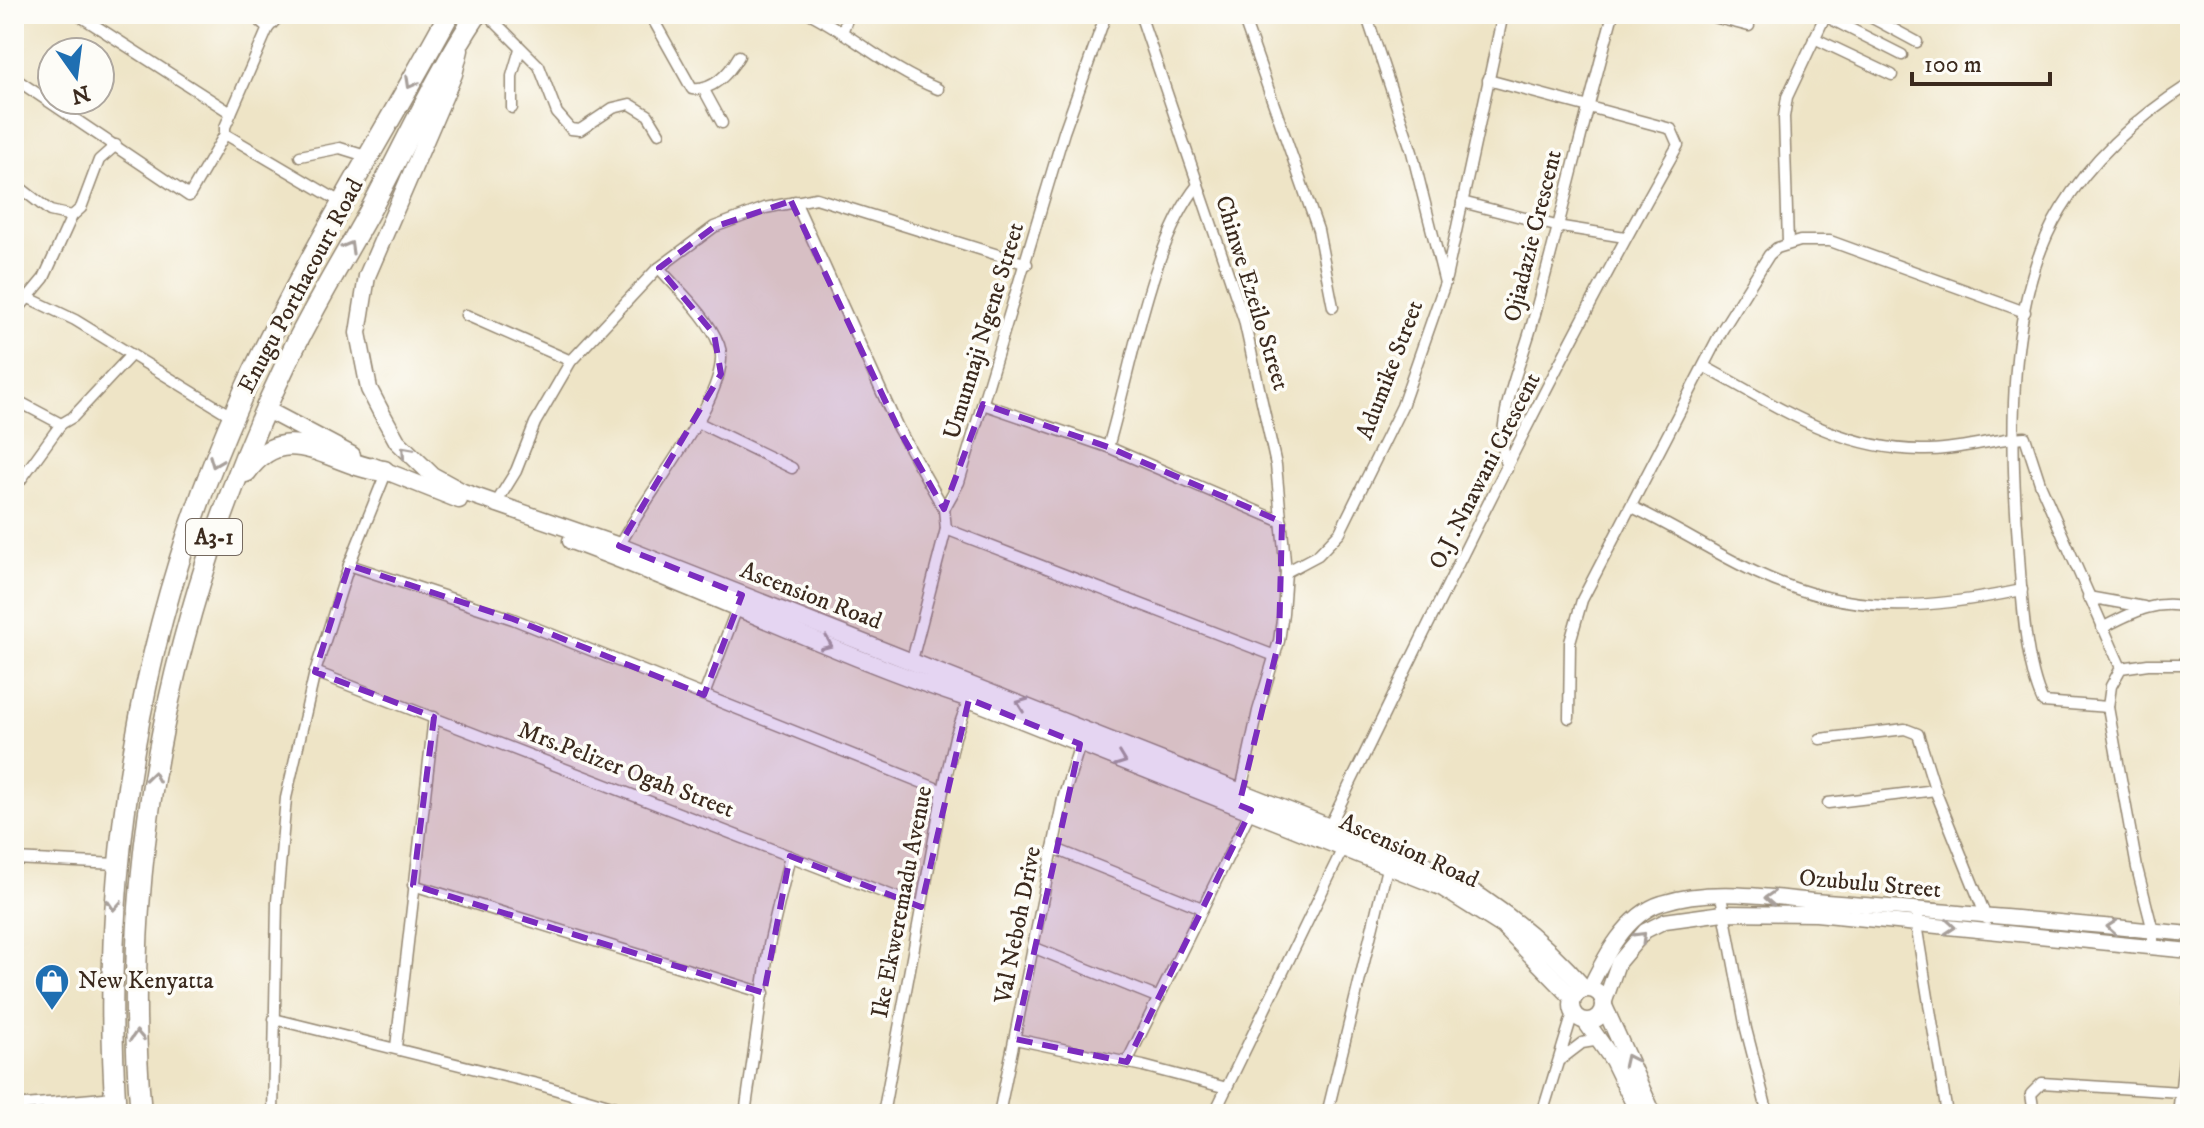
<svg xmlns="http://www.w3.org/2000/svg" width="2204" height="1128" viewBox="0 0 2204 1128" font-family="'IM FELL DW Pica',serif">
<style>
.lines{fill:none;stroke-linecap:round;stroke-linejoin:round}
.street-casing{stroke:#948772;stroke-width:13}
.secondary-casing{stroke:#948772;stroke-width:17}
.primary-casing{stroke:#948772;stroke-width:19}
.highway-casing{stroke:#948772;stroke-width:23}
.street{stroke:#fff;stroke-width:10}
.secondary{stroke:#fff;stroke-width:14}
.primary{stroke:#fff;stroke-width:16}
.highway{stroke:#fff;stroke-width:20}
.oneway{stroke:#a79f9a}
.marked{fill:#7b2cbf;fill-opacity:0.2;stroke:#7b2cbf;stroke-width:6;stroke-dasharray:16 10;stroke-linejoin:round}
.labels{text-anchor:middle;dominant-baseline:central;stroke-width:7;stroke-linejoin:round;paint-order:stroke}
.shield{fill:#fdfcf7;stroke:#75695f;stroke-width:2}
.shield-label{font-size:22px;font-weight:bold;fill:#3b2a1e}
.street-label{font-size:24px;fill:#3b2a1e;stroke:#fdfcf7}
.poi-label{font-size:24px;fill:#3b2a1e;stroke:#fdfcf7;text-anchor:start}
</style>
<rect width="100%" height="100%" fill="#fdfcf7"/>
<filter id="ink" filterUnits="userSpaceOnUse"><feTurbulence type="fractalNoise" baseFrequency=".0125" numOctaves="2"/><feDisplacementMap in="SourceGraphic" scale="16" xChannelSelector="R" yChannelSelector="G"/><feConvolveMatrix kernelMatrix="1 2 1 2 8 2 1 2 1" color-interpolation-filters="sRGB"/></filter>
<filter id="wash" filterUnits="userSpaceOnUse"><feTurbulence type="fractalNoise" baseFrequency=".006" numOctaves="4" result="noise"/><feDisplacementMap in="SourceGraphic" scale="32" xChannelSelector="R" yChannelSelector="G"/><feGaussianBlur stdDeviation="1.8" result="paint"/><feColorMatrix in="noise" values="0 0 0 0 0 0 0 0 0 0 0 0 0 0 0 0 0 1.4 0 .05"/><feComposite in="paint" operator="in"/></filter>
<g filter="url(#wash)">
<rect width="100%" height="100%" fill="#eee4c6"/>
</g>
<g filter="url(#ink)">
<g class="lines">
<g class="street-casing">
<g id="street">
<polyline points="77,14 231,113"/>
<polyline points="252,14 268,28"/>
<polyline points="487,14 539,66 557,113 571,129 580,130 613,108 630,104 648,115 659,133"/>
<path d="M 650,14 L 692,89 C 713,91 729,73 739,56"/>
<path d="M 811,14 C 857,38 887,68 938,89"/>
<polyline points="1140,14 1244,320 1276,465 1286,572 1283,613 1279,641 1258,711 1240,795"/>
<polyline points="1242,14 1318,230 1333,307"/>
<polyline points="1702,14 1749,26"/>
<polyline points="1865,14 1917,42"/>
<polyline points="1825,16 1902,55"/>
<polyline points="843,30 849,14"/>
<polyline points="1814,38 1892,75"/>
<polyline points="14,78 189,196 225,134 225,127 268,28 281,14"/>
<polyline points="704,90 722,123"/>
<polyline points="512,108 512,76 520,49"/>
<polyline points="225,134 344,204"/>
<polyline points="300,156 340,148 369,157"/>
<polyline points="14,183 50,211 72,216"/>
<polyline points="795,201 898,428 944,509"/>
<polyline points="1462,202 1556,226 1625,237"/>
<polyline points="1788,243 1784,117 1787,97 1826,14"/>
<polyline points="1446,278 1503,14"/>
<polyline points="14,291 75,320 233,417"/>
<polyline points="14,314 44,278 72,216 81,208 99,160 116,145"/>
<polyline points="466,315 571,361"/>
<path d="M 1705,367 C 1776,405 1836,449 1921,450 C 1956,451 1991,439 2025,437 L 2041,486 L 2121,668"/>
<polyline points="14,399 61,424"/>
<polyline points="983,404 1108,447 1282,522"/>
<polyline points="697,422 792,468"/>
<path d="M 1108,447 C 1130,374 1151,242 1198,185"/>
<path d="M 1507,469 C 1493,419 1520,369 1533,321 C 1561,219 1585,116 1613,14"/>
<polyline points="14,489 61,424 73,417 130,356"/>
<polyline points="495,505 516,471 535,423 571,361 656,270 714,227 765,208 816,198 1027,264"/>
<path d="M 1632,507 C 1675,527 1714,553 1757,573 C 1849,616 1926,610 2022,590"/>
<polyline points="946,529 1275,656"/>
<path d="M 617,551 C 636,505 737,390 719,345 C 708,316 679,291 659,268"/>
<polyline points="349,565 513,619 943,791"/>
<polyline points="1286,572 1318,555 1340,532 1402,406 1445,283 1412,152 1366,14"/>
<polyline points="2088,597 2144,607"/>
<path d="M 2102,628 C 2131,613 2157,598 2190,608"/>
<polyline points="911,664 946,529 944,509 959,482 1064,132 1106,14"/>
<polyline points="315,672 921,907"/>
<polyline points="704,695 739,603"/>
<path d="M 2108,707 L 2043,702 C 2024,663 2021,585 2018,541 C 2010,440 2006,298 2061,209 C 2093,156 2138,117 2190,84"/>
<polyline points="1569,718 1570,642 1582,600 1722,330 1769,255 1777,248 1800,241 1830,241 2025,312"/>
<polyline points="1820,739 1905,729 1918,734 1937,795 1987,919"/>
<polyline points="1828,803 1936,790"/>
<path d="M 1327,831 C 1440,601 1551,368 1678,145 L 1671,129 L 1488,80"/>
<polyline points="1053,848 1202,908"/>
<polyline points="14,859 117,864"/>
<polyline points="413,885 764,993"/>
<polyline points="1721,896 1746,1029 1768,1114"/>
<polyline points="1920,910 1916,924 1947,1114"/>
<polyline points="2153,947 2153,931 2137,868 2108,707 2111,686 2121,668 2148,664 2190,664"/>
<polyline points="1035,948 1159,998"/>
<polyline points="274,1019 537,1084 639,1114"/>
<polyline points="1015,1039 1143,1066 1227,1088"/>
<polyline points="396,1047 434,717"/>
<polyline points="1561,1059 1582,1043 1600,1040"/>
<polyline points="1127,1062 1253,806"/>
<polyline points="14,1106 115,1097"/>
<polyline points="273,1114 277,901 286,798 315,672 349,565 386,473"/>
<polyline points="745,1114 769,945 790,856"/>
<polyline points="883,1114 943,791 955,737 969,699"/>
<polyline points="999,1114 1063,799 1080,744"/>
<polyline points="1214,1114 1344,846"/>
<polyline points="1327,1114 1388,864"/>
<polyline points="1542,1114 1573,1013"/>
<polyline points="2034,1114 2031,1094 2042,1083 2180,1092"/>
<polyline points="2178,1114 2189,1016 2190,947"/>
</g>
</g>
<g class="secondary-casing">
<g id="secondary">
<path d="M 1589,989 C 1604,958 1626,914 1662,903 C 1712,886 1774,898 1826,902 C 1947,911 2069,923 2190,934"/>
<polyline points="1604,1004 1618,963 1645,931 1665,921 1723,913 1816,914 2190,951"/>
</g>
</g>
<g class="primary-casing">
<g id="primary">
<path d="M 460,50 L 454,74 L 367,276 L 358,333 L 369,389 L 381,412 L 397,441 L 432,475 L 463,492 L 619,546 L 1428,866 C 1488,897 1541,938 1585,989"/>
<polyline points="265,409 352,455"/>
<polyline points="373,466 459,500"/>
<path d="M 571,541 C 705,590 834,654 969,699 L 1441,887 L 1503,926 L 1573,998"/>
<circle cx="1588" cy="1005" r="16"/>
<polyline points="1604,1006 1653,1114"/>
<polyline points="1586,1022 1613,1060 1639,1114"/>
</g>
</g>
<g class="highway-casing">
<g id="highway">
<path d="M 246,472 C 287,415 331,466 384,471"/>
<path d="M 116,1114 C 99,869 140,621 242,396 C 301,265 380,141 449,14"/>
<path d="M 141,1114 C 118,855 174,598 286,364 C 312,309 344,258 373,205 C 406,143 438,72 477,14"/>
</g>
</g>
<use href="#street" class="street"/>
<use href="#secondary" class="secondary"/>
<use href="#primary" class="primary"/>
<use href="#highway" class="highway"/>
</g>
<defs><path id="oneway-chevron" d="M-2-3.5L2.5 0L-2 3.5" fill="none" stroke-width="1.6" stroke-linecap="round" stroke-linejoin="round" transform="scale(2)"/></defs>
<g class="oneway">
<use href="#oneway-chevron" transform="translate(411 83) rotate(119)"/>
<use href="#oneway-chevron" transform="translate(349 247) rotate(-60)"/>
<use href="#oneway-chevron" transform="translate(406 451) rotate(-132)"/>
<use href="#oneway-chevron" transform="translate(215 462) rotate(111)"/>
<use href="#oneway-chevron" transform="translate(827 644) rotate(23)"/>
<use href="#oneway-chevron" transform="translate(1022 704) rotate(-159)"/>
<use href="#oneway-chevron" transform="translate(1121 760) rotate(21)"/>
<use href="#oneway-chevron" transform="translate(153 777) rotate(-82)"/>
<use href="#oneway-chevron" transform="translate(1770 898) rotate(-177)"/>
<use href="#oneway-chevron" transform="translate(114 905) rotate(94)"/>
<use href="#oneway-chevron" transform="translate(1950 927) rotate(5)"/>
<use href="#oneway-chevron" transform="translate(2112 927) rotate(-175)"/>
<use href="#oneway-chevron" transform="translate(1641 937) rotate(-45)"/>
<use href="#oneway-chevron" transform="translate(137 1036) rotate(-93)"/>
<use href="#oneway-chevron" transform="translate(1629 1060) rotate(-115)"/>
</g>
</g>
<path class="marked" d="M 791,201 L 898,428 L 944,509 L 983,404 L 1108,447 L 1282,522 L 1279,641 L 1239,805 L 1251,810 L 1127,1062 L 1015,1039 L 1080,744 L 969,699 L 921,907 L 790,856 L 764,993 L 413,885 L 434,717 L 315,672 L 349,565 L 513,619 L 704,695 L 742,595 L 619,546 L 721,374 L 714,334 L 659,268 L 714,227 Z"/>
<defs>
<g id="shop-pin" transform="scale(1.8)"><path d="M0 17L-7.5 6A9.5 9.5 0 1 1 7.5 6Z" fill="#1f6fb2" stroke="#fdfcf7"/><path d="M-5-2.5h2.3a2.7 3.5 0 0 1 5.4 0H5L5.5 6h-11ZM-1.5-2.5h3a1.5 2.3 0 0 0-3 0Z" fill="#fff"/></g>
</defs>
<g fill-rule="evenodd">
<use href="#shop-pin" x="52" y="981"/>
</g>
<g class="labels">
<rect class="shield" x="186" y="519" width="56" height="36" rx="6"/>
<g class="shield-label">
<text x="214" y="537">A3-1</text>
</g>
<g class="street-label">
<text transform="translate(1533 236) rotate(-76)">Ojiadazie Crescent</text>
<text transform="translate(301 286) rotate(-62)">Enugu Porthacourt Road</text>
<text transform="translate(1252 293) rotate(73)">Chinwe Ezeilo Street</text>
<text transform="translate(984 331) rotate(-73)">Umunnaji Ngene Street</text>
<text transform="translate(1390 370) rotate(-69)">Adumike Street</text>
<text transform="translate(1485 471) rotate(-63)">O.J .Nnawani Crescent</text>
<text transform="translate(811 596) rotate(21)">Ascension Road</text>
<text transform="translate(626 770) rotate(21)">Mrs.Pelizer Ogah Street</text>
<text transform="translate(1409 851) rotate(24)">Ascension Road</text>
<text transform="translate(1870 884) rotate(5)">Ozubulu Street</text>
<text transform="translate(902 902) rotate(-79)">Ike Ekweremadu Avenue</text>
<text transform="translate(1018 925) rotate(-79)">Val Neboh Drive</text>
</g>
<g class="poi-label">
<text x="78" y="981">New Kenyatta</text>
</g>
</g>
<rect width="2204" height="1128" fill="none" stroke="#fdfcf7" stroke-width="48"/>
<g transform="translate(76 76) rotate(166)"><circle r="38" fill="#fdfcf7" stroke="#afa8a0" stroke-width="2"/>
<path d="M0-6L14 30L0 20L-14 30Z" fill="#1f6fb2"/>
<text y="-12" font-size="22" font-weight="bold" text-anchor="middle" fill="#3b2a1e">N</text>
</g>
<path d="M1912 72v12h138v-12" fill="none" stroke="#3b2a1e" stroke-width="4"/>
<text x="1924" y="72" font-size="24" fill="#3b2a1e" stroke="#fdfcf7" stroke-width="6" paint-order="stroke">100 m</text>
</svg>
